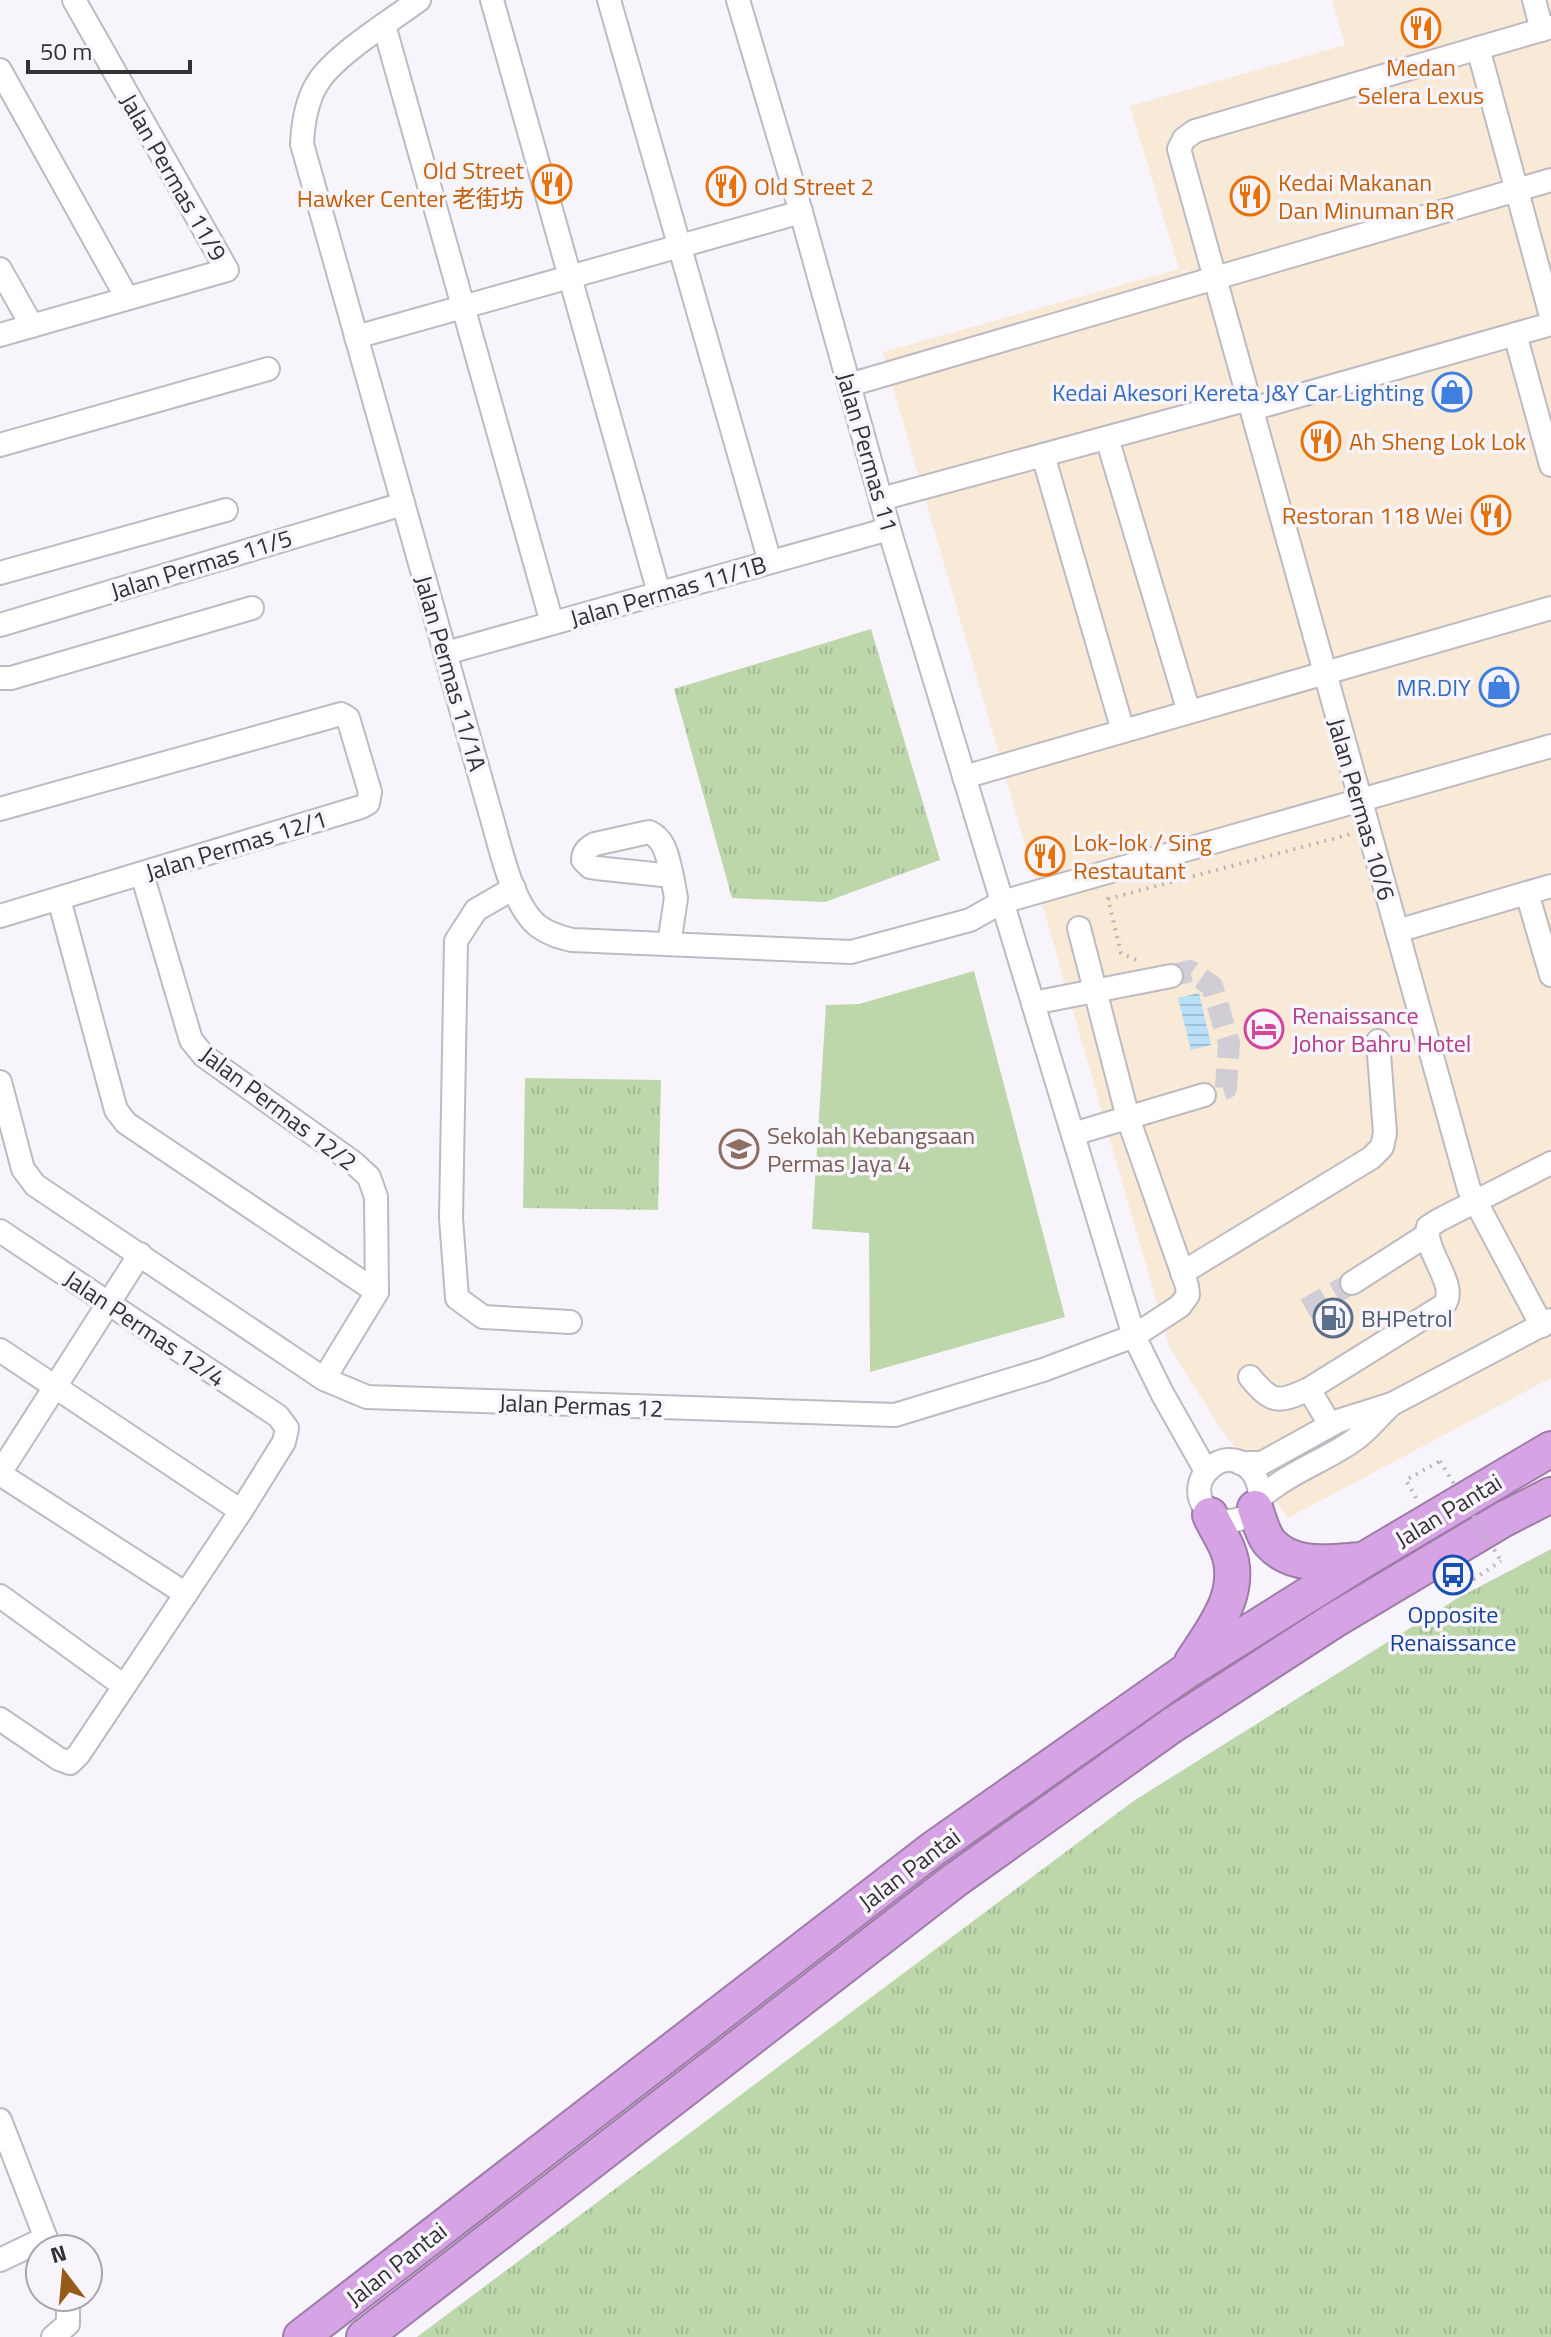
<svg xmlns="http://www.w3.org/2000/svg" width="1551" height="2337" viewBox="0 0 1551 2337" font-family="'Titillium Web','Noto Sans SC',sans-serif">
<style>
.commercial{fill:#f8ead7}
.grass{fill:url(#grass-tufts)}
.garden{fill:#bdd7aa}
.water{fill:url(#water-rules)}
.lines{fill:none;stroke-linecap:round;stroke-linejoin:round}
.minor-tunnel{stroke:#d1cdd4;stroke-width:22;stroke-dasharray:22 11;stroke-linecap:butt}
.minor-casing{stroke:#bebac2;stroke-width:26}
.highway-casing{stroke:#9d7ca7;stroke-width:38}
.path{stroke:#b8b5bb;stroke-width:4;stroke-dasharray:2 6;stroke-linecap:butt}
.minor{stroke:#fff;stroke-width:22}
.highway{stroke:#d6a4e5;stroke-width:34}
.path-bridge{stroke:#b8b5bb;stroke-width:4;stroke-dasharray:2 6;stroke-linecap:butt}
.labels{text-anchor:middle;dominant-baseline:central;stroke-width:7;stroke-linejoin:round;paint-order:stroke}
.food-label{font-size:24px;fill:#c56008;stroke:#f8f4fc;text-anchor:start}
.street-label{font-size:24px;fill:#333134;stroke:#f8f4fc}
.shop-label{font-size:24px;fill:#366cbe;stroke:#f8f4fc;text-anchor:end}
.hotel-label{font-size:24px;fill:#b23c85;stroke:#f8f4fc;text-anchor:start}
.education-label{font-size:24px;fill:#785e54;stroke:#f8f4fc;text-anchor:start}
.service-label{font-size:24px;fill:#4e5e75;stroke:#f8f4fc;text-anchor:start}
.transit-label{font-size:24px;fill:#164399;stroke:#f8f4fc}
</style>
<defs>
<pattern id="grass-tufts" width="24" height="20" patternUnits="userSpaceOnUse" patternTransform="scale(2)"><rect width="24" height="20" fill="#bdd7aa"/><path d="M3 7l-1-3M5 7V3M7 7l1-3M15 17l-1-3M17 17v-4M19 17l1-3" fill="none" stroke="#a3b993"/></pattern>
<pattern id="water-rules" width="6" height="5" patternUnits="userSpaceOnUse" patternTransform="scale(2)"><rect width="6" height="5" fill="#b9dff9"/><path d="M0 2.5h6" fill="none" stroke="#a0c0d6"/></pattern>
</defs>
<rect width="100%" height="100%" fill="#f8f4fc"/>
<polygon class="commercial" points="1332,0 1551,0 1551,1378 1288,1518 1223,1432 1170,1348 883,352 1179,269 1130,106 1345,45"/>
<g class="grass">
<polygon points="871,629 940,860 825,902 732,898 674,689"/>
<polygon points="525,1078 661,1080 658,1210 523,1208"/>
<polygon points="1551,1549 1551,2337 417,2337 1135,1800 1458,1598"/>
</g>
<polygon class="garden" points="974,971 1065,1317 870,1372 869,1233 812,1229 826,1005 859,1004"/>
<polygon class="water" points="1199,993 1211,1045 1191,1050 1178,998"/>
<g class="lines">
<g class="minor-tunnel">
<polyline points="1171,976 1190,971 1212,986 1229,1043 1226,1088 1204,1095"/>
<polyline points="1306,1309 1352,1283"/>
</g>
<g class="minor-casing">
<g id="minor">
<path d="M 419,0 C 392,20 333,56 317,84 C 306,102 303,123 302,144 L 490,812 C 500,845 511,904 538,926 C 549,934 559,937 572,940 L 851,952 L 970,920 L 1002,902 L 1551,746"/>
<polyline points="492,0 659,593"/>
<polyline points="609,0 770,562"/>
<polyline points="738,0 801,212 889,529 1134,1336 1162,1393 1206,1471"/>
<polyline points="1534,0 1542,30"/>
<polyline points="384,25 552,623"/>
<polyline points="1478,48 1551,316"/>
<polyline points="0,70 127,298"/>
<polyline points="0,269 32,326"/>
<polyline points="1515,334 1551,465"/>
<polyline points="0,335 227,270 74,0"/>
<polyline points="356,337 801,212"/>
<polyline points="849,385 1551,180"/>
<polyline points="1252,409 1551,324"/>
<polyline points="1107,438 1189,712"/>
<polyline points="0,445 268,369"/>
<polyline points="1043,455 1123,731"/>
<polyline points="881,499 1249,399"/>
<polyline points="0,573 226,510"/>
<polyline points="0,625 403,504"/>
<polyline points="446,653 889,529"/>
<polyline points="0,678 11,678 252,608"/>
<polyline points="964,777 1551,608"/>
<polyline points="0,809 341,714 348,718 370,792 368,803 361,807 0,916"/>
<polyline points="142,874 191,1040 204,1056 354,1163 369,1177 376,1197 377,1292 324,1379"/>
<polyline points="514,888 476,910 456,941 451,1218 457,1298 483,1317 570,1322"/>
<polyline points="1527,893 1551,975"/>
<polyline points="59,899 116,1110 126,1123 377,1292"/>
<polyline points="1397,931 1551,886"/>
<path d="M 669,944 L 676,898 L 672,876 L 596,868 L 590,867 L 583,860 C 583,852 587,848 595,844 L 649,832 C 666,839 668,860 672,876"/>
<polyline points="1033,1003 1171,976"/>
<polyline points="0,1082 23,1169 35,1185 324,1379 367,1397 895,1415 1043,1370 1134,1336 1180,1306 1188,1295 1187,1286 1128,1118 1079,928"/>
<polyline points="1073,1134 1204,1095"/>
<polyline points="0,1231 278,1416 287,1428 284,1442 241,1511 79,1754 70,1763 59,1759 0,1719"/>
<polyline points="1182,1273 1371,1158 1382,1147 1385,1133 1378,1041"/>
<polyline points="1352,1283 1427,1235"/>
<polyline points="1542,1326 1469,1189 1179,149 1184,139 1195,131 1551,27"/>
<polyline points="0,1350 241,1511"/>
<path d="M 1250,1377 C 1272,1404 1279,1403 1309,1389"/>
<path d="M 1330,1425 L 1309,1389 L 1444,1305 C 1459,1285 1424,1253 1428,1227 L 1439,1220 L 1551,1163"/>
<polyline points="1240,1463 1262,1463 1338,1421 1392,1404 1551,1320"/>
<polyline points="0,1473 140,1254"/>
<polyline points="0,1474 186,1594"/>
<path d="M 1259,1500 C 1264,1471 1233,1446 1209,1469 C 1184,1492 1211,1532 1242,1518 C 1251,1515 1253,1508 1258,1501 C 1262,1495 1271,1489 1277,1485 C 1302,1467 1332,1457 1357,1438 C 1369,1429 1380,1415 1392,1404"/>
<polyline points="0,1596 124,1686"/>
<polyline points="0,2120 50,2249"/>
<polyline points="0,2260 46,2238"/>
<polyline points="53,2337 68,2324 68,2297"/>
</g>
</g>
<g class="highway-casing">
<g id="highway">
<path d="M 1255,1508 C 1259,1519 1263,1535 1270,1543 C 1293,1569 1331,1562 1361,1560"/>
<path d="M 1192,1662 C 1214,1628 1245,1591 1227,1548 C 1222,1537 1215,1526 1210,1515"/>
<polyline points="301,2337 933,1849 1185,1672 1365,1559 1551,1449"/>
<polyline points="364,2337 955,1880 1171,1726 1333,1621 1504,1519 1551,1495"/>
</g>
</g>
<g class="path">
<polyline points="1136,960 1121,953 1108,899 1351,834"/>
<polyline points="1416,1498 1406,1480 1440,1461"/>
<polyline points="1469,1572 1474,1579 1501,1561"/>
</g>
<use href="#minor" class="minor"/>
<use href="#highway" class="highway"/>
<polyline class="path-bridge" points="1440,1461 1501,1561"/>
</g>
<defs>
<g id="restaurant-ring" transform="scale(2)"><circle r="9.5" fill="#f8f4fc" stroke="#e8710a" stroke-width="1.5"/><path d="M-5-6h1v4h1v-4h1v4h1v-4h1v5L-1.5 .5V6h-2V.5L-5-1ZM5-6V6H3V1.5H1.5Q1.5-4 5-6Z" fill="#e8710a"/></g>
<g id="shop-ring" transform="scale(2)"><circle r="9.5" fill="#f8f4fc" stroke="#3f7fe0" stroke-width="1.5"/><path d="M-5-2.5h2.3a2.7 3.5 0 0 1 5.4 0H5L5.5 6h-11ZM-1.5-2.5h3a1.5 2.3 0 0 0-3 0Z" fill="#3f7fe0"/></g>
<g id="hotel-ring" transform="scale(2)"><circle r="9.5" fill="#f8f4fc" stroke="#d1479c" stroke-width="1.5"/><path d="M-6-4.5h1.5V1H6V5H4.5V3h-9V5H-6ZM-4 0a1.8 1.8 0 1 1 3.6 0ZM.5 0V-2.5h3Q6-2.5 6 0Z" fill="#d1479c"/></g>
<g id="school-ring" transform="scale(2)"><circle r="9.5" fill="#f8f4fc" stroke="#8d6e63" stroke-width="1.5"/><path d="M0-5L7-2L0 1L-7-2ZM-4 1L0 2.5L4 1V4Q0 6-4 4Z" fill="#8d6e63"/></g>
<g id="fuel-ring" transform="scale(2)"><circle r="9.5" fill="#f8f4fc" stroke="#5c6f8a" stroke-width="1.5"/><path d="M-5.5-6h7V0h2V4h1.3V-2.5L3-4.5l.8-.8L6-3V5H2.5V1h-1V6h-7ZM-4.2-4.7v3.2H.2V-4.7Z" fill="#5c6f8a"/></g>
<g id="bus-ring" transform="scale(2)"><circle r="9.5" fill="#f8f4fc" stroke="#1a4fb4" stroke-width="1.5"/><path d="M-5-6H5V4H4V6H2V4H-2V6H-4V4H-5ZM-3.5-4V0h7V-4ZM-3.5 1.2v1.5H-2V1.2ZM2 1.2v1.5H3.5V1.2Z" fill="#1a4fb4"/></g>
</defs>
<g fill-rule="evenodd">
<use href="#restaurant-ring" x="1421" y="28"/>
<use href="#restaurant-ring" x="552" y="184"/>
<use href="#restaurant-ring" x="726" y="186"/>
<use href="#restaurant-ring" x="1250" y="196"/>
<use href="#shop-ring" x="1452" y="392"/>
<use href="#restaurant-ring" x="1321" y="441"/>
<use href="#restaurant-ring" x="1491" y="515"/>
<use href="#shop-ring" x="1499" y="687"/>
<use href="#restaurant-ring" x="1045" y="856"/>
<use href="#hotel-ring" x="1264" y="1029"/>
<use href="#school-ring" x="739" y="1149"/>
<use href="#fuel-ring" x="1333" y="1318"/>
<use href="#bus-ring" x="1453" y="1575"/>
</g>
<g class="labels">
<g class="food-label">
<text x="1421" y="67" text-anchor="middle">Medan<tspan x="1421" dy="28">Selera Lexus</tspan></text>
<text x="524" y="170" text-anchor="end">Old Street<tspan x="524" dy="28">Hawker Center 老街坊</tspan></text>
<text x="1278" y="182">Kedai Makanan<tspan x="1278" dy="28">Dan Minuman BR</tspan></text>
<text x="754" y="186">Old Street 2</text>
<text x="1349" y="441">Ah Sheng Lok Lok</text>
<text x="1463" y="515" text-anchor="end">Restoran 118 Wei</text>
<text x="1073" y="842">Lok-lok / Sing<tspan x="1073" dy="28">Restautant</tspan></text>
</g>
<g class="street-label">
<text transform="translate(174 177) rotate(60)">Jalan Permas 11/9</text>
<text transform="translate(868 452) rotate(74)">Jalan Permas 11</text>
<text transform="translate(201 564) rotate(-17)">Jalan Permas 11/5</text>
<text transform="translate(668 591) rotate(-16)">Jalan Permas 11/1B</text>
<text transform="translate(451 673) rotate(74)">Jalan Permas 11/1A</text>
<text transform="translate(1362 809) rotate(74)">Jalan Permas 10/6</text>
<text transform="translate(236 845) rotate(-17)">Jalan Permas 12/1</text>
<text transform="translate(279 1108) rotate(37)">Jalan Permas 12/2</text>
<text transform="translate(145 1328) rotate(34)">Jalan Permas 12/4</text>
<text transform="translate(581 1405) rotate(2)">Jalan Permas 12</text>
<text transform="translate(1448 1510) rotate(-31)">Jalan Pantai</text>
<text transform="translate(909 1869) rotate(-37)">Jalan Pantai</text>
<text transform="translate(396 2264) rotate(-38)">Jalan Pantai</text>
</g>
<g class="shop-label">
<text x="1424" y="392">Kedai Akesori Kereta J&amp;Y Car Lighting</text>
<text x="1471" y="687">MR.DIY</text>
</g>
<g class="hotel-label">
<text x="1292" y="1015">Renaissance<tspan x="1292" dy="28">Johor Bahru Hotel</tspan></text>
</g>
<g class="education-label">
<text x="767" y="1135">Sekolah Kebangsaan<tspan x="767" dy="28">Permas Jaya 4</tspan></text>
</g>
<g class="service-label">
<text x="1361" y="1318">BHPetrol</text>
</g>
<g class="transit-label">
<text x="1453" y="1614">Opposite<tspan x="1453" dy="28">Renaissance</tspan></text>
</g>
</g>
<g transform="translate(64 2273) rotate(344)"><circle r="38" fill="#f8f4fc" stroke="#a9a6ac" stroke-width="2"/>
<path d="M0-6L14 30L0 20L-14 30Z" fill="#955b19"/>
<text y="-12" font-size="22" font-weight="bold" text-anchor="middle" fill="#333134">N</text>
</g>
<path d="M28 60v12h162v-12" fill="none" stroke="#333134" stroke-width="4"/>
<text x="40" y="60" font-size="24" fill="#333134" stroke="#f8f4fc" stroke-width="6" paint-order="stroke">50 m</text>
</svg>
